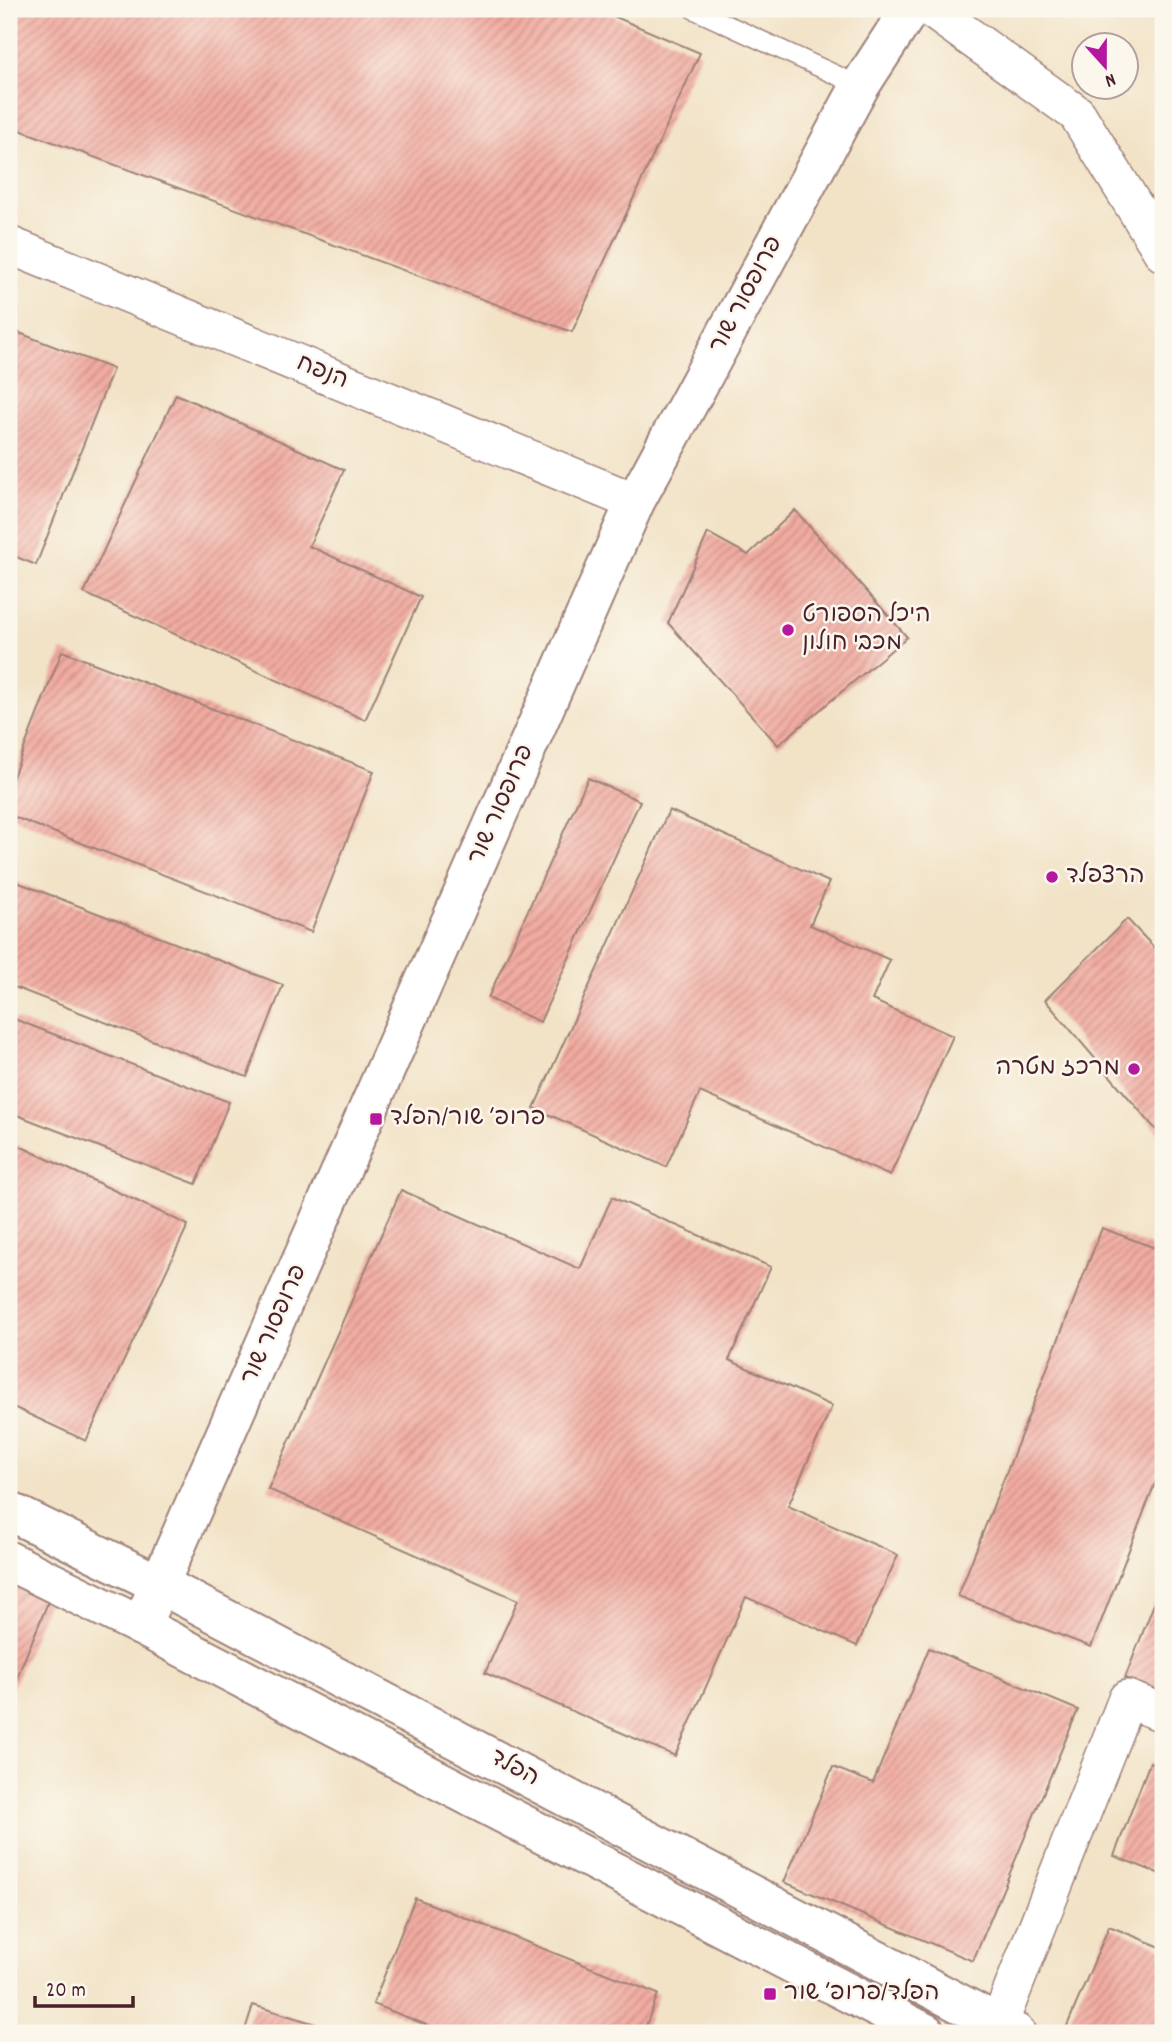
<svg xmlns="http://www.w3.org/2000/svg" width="1172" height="2042" viewBox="0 0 1172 2042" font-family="Dekko,'Playpen Sans Hebrew',sans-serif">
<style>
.building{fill:url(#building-hatch)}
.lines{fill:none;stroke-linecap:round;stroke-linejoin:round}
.lane-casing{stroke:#9e8179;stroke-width:21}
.street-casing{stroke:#9e8179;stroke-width:40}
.secondary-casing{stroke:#9e8179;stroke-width:42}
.lane{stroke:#fff;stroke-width:18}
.street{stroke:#fff;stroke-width:37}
.secondary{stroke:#fff;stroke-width:38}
.poi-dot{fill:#b5179e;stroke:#fbf7ec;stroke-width:2.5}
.labels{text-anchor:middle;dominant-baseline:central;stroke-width:5;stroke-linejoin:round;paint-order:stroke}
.street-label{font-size:24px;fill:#4a1f2b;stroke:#fbf7ec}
.poi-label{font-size:24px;fill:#4a1f2b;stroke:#fbf7ec;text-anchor:start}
</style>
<defs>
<pattern id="building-hatch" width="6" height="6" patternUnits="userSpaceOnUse" patternTransform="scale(1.75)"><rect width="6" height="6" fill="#f2aca1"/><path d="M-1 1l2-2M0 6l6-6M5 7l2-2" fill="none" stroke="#c68b83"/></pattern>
</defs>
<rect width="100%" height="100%" fill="#fbf7ec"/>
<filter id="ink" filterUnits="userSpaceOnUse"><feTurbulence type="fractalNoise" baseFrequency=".0143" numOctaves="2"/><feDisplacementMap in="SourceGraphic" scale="14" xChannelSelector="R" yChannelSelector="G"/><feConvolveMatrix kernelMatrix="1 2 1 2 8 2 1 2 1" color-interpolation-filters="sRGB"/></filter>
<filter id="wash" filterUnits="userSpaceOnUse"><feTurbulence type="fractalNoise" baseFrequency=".00686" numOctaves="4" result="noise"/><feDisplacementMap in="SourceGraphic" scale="28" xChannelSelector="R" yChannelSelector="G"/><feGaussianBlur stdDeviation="1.57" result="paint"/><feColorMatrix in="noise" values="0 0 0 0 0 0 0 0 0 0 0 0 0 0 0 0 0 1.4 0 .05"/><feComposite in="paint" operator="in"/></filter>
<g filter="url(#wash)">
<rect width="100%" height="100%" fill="#f2e3c7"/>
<g id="blocks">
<g class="building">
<polygon points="9,9 597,9 700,53 572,332 9,126"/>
<polygon points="9,329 113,369 36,565 9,554"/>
<polygon points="176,394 344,470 309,546 421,597 365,720 84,593"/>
<polygon points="795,510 907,637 778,745 668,623 708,533 748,555"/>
<polygon points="62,651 374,771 311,932 9,815 9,787"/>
<polygon points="588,778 640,801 540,1022 488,998"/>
<polygon points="669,810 829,882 810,925 890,960 872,1000 953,1036 890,1176 700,1092 666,1167 534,1108"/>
<polygon points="9,879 283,985 247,1077 9,985"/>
<polygon points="1127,919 1163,957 1163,1138 1045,1000"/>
<polygon points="9,1017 229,1102 196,1184 9,1112"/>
<polygon points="9,1141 188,1225 86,1441 9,1405"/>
<polygon points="401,1190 580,1269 612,1197 771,1267 729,1360 832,1406 788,1506 898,1555 857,1646 746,1597 675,1756 485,1673 518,1600 268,1489"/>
<polygon points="1102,1228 1163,1251 1163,1463 1091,1647 958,1596"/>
<polygon points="9,1577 51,1595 13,1687 9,1686"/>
<polygon points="1163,1581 1163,1693 1125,1678"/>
<polygon points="929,1648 1078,1710 973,1961 784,1882 833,1767 873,1783"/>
<polygon points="1150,1762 1163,1767 1163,1875 1114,1856"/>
<polygon points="415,1898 658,1994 643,2033 447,2033 373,2004"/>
<polygon points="1109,1926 1163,1948 1163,2033 1064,2033"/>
<polygon points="253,2005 345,2033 244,2033"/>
</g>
</g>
</g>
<g filter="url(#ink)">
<use href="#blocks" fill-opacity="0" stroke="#9e8179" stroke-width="2"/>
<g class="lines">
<g class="lane-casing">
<polyline id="lane" points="693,9 860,86"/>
</g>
<g class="street-casing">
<g id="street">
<polyline points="931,9 1077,114 1163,253"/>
<polyline points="9,245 635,502"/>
<polyline points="999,2024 1127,1699 1163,1713"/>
</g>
</g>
<g class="secondary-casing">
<g id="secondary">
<polyline points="9,1511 161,1585 1016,2033"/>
<polyline points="9,1561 141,1626 926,2033"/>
<polyline points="141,1626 635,502 860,86 910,9"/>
</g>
</g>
<use href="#lane" class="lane"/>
<use href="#street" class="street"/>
<use href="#secondary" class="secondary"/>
</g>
</g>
<g class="poi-dot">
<circle cx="788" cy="630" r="7"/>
<circle cx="1052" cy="877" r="7"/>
<circle cx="1134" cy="1069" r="7"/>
<rect x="369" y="1112" width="14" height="14" rx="3.5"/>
<rect x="763" y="1987" width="14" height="14" rx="3.5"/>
</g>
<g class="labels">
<g class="street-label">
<text transform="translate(747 295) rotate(-62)">פרופסור שור</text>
<text transform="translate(322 373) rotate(22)">הנפח</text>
<text transform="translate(502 805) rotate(-66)">פרופסור שור</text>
<text transform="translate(275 1325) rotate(-66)">פרופסור שור</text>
<text transform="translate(514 1769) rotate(28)">הפלד</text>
</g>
<g class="poi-label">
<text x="802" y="616">היכל הספורט<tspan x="802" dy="28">מכבי חולון</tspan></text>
<text x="1066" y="877">הרצפלד</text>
<text x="1120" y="1069" text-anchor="end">מרכז מטרה</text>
<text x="390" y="1119">פרופ׳ שור/הפלד</text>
<text x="784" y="1994">הפלד/פרופ׳ שור</text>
</g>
</g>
<rect width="1172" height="2042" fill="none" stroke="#fbf7ec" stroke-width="35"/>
<g transform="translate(1105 66) rotate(159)"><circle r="33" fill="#fbf7ec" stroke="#b4a19f" stroke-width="2"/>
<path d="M0-5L12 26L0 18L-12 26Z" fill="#b5179e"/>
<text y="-10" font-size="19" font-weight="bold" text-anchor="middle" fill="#4a1f2b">N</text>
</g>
<path d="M35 1996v10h98v-10" fill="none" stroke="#4a1f2b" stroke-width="3.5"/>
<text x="46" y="1996" font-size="21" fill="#4a1f2b" stroke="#fbf7ec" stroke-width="5" paint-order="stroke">20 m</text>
</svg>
